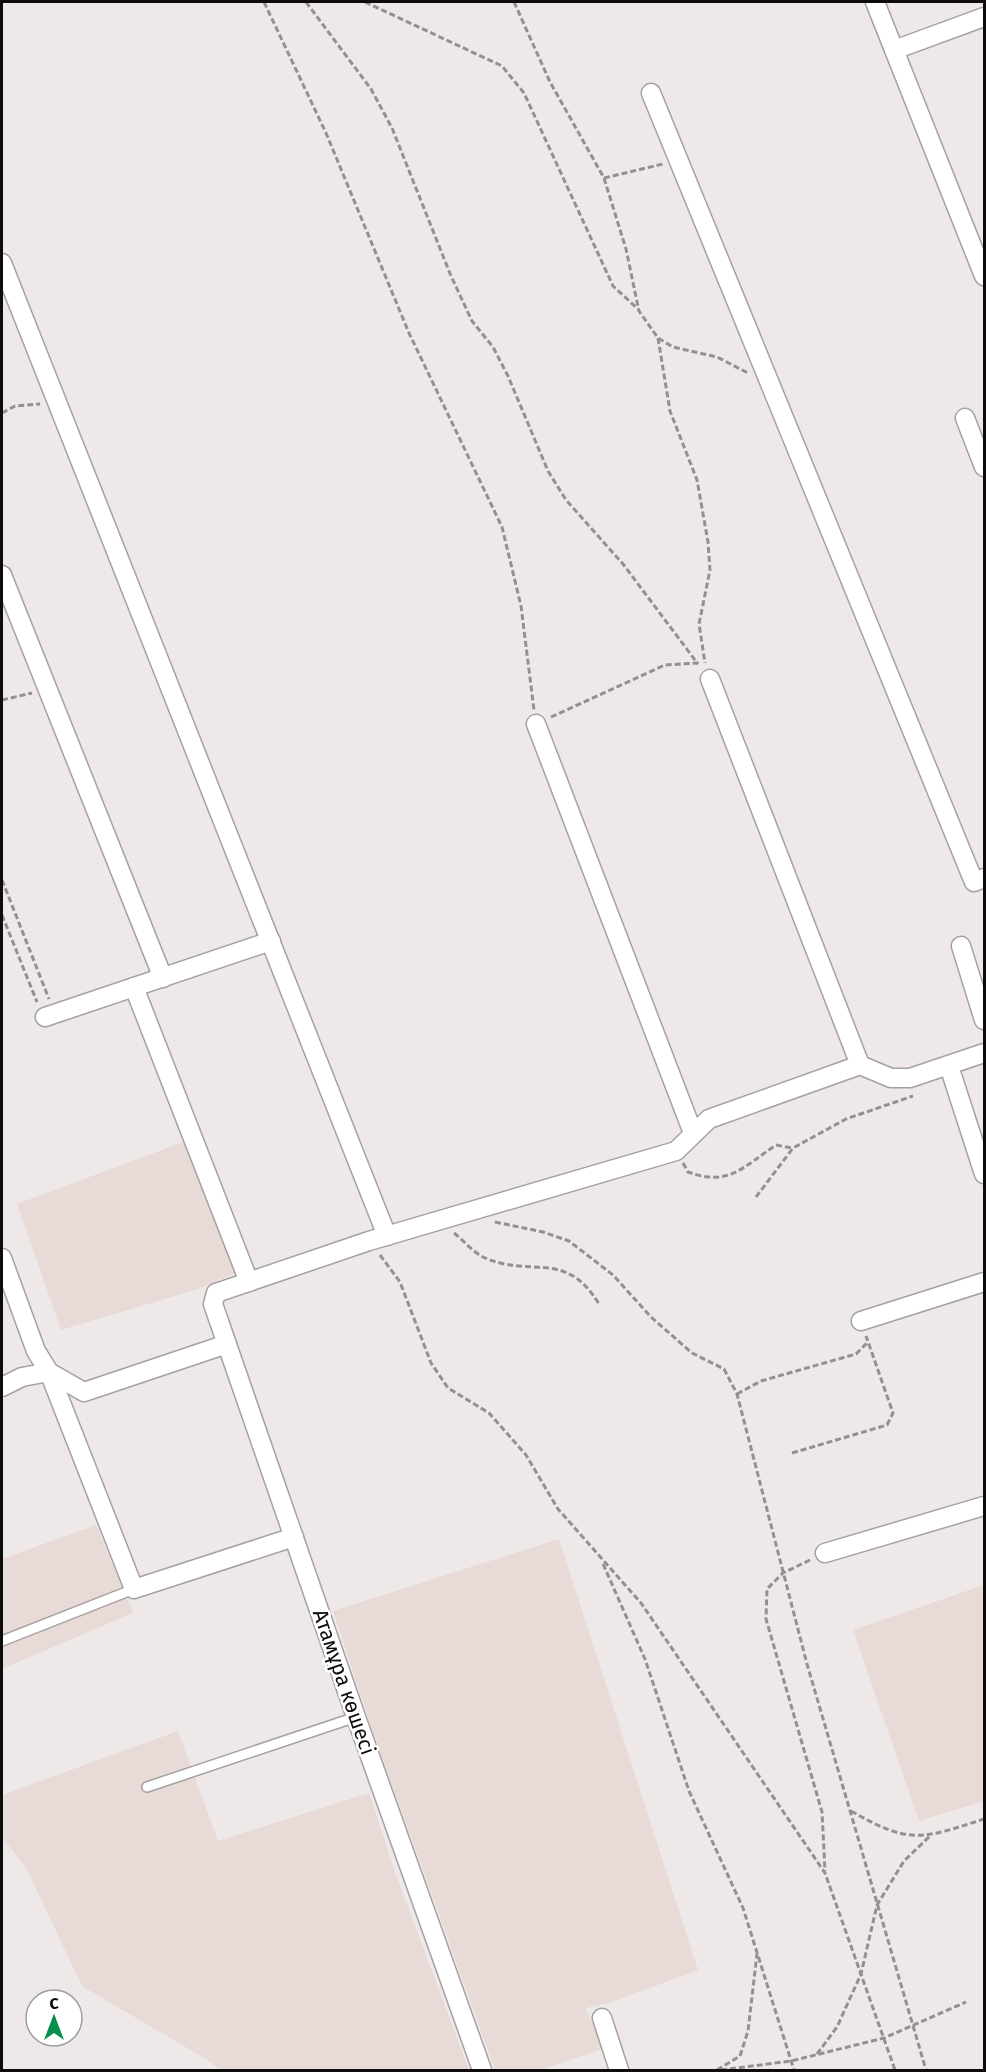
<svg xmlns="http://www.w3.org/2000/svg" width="986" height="2072" viewBox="0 0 986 2072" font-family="'Fira Sans',sans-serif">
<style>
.built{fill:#e8dad7}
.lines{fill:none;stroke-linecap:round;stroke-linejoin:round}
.service-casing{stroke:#a6a1a0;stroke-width:12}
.minor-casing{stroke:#a6a1a0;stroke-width:21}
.path{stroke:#93908f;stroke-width:3;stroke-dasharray:6 3;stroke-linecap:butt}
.service{stroke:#fff;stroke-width:9}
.minor{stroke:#fff;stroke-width:18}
.labels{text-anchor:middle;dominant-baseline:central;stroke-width:5;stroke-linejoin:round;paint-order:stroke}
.street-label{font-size:21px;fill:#0d0b0b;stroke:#fff}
</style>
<rect width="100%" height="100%" fill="#eee9e8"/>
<g class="built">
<polygon points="186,1141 236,1273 198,1289 61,1330 17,1204"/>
<polygon points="96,1525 133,1613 2,1669 2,1559"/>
<polygon points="559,1539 698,1970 609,2003 586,2008 603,2049 540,2070 495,2070 372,1729 333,1611"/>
<polygon points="984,1585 984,1801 919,1821 853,1630"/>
<polygon points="178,1731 218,1841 369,1793 396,1875 469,2070 220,2070 209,2061 82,1986 27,1870 2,1837 2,1795"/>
</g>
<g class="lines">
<g class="service-casing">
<g id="service">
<polyline points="2,1641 134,1589"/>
<polyline points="147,1787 356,1717"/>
</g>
</g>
<g class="minor-casing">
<g id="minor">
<polyline points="875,2 984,276"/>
<polyline points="894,50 984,17"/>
<polyline points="651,93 974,882 984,878"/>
<polyline points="2,263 387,1236"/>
<polyline points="965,418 984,467"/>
<polyline points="2,575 163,978"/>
<polyline points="710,679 860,1065"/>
<polyline points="536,724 693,1133"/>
<polyline points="961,946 984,1020"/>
<polyline points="134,987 249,1282"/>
<polyline points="45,1017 271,941"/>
<polyline points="949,1066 984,1174"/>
<polyline points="2,1258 36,1351 49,1372 84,1392 227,1344"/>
<polyline points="861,1321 984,1282"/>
<polyline points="2,1387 22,1377 49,1372 134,1589 294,1537"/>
<polyline points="825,1553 984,1506"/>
<polyline points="602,2018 619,2070"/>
<polyline points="482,2070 356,1717 213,1304 216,1293 369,1241 676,1151 709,1119 860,1065 891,1078 910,1078 984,1053"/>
</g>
</g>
<g class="path">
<polyline points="264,2 326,133 409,333 502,527 521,606 534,710"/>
<polyline points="306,2 371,89 392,128 451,276 472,321 493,347 508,376 548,471 566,500 623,564 698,664"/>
<polyline points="365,2 502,66 524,93 613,286 638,309"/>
<polyline points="514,2 550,82 604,178 626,249 639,311 658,338 673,347 717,357 748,373"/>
<polyline points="604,178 663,164"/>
<polyline points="658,338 670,411 697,480 708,542 710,570 699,624 705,663"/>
<polyline points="2,413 15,406 40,404"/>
<polyline points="2,700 32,693"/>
<polyline points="551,717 665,665 698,663"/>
<polyline points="2,880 49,999"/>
<polyline points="2,915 37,1002"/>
<path d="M 683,1163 L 688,1172 C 729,1187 743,1167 776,1145 L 792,1148"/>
<polyline points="756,1197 793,1148 846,1119 913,1096"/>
<polyline points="495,1222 543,1232 569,1241 613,1275 651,1317 692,1353 724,1369 737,1394 807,1664 926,2070"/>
<path d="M 454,1233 C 463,1240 473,1252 483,1257 C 531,1279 565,1248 599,1304"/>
<polyline points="380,1255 400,1282 431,1363 448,1388 489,1413 526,1455 558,1509 641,1603 825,1873 895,2070"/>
<polyline points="737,1394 761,1381 856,1354 868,1342"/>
<polyline points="792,1453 887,1425 893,1413 866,1336"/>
<polyline points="810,1560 783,1573 767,1589 766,1619 822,1812 825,1871"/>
<polyline points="603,1564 645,1659 689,1791 743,1908 794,2070"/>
<path d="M 851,1811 C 910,1845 922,1839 984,1819"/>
<polyline points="817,2054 837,2027 861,1974 877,1905 904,1861 930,1836"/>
<polyline points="717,2070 740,2056 748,2031 757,1954"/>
<polyline points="721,2070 791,2061 884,2038 966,2002"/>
</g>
<use href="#service" class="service"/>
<use href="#minor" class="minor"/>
</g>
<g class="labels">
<g class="street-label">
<text transform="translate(344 1682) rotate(71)">Атамұра көшесі</text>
</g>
</g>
<rect width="986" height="2072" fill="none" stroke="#0d0b0b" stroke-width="6"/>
<g transform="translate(54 2018)"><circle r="28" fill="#ffffff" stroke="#9e9d9d" stroke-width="1.5"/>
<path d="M0-4.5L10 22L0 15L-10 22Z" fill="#088f4d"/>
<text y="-9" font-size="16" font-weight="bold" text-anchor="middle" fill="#0d0b0b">С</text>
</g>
</svg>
